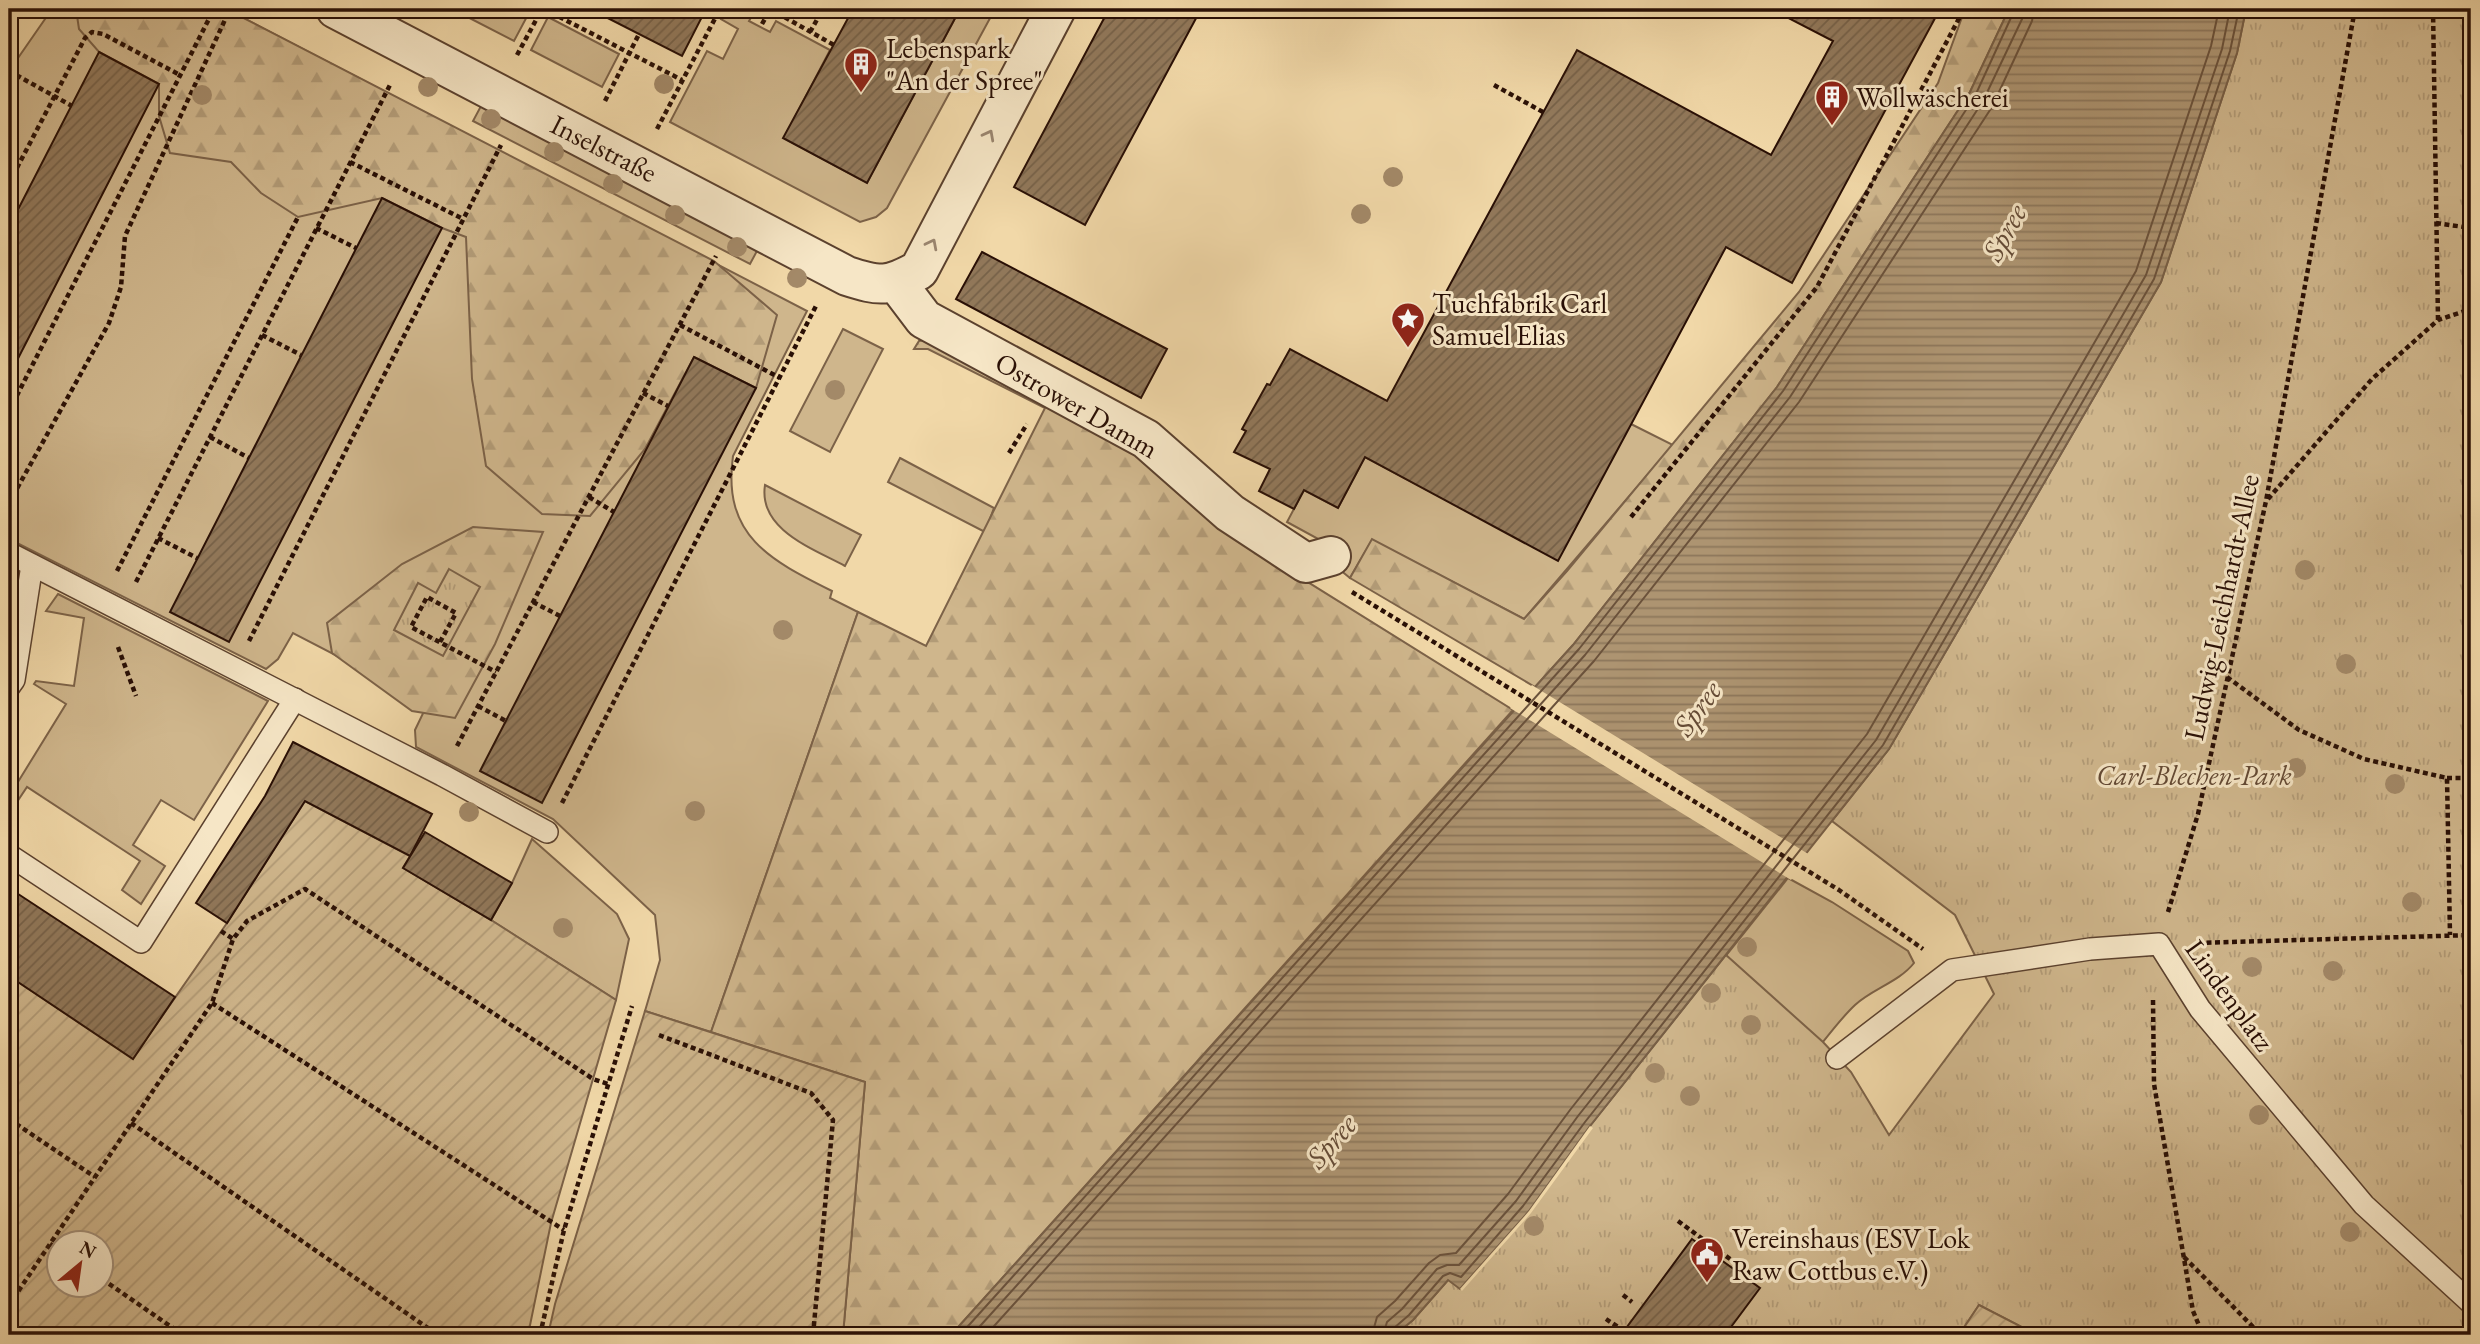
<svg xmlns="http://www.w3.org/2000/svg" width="2480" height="1344" viewBox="0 0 2480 1344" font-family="'EB Garamond',serif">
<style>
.grass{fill:#cfb68c;stroke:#7c6248;stroke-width:2}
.forest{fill:url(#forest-firs);stroke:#7c6248;stroke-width:2}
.park{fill:url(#park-tufts);stroke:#7c6248;stroke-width:2}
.garden{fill:url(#garden-furrows);stroke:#7c6248;stroke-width:2;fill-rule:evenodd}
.water{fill:url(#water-rules);stroke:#785f46;stroke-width:2}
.pier{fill:#f1d8a8}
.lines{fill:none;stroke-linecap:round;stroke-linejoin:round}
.shore{stroke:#6b523b;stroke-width:2}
.building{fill:url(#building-hatch);stroke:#290f05;stroke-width:2}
.lane-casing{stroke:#5b412e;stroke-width:24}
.street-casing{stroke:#5b412e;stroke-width:42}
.path{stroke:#290f05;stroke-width:4.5;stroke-dasharray:5 3.5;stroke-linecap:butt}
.lane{stroke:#f6e6c6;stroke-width:21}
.street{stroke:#f6e6c6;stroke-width:38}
.tree{fill:#a38968}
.oneway{stroke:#9a856f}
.labels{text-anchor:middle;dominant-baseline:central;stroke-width:6;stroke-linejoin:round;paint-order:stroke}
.poi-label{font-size:28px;fill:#290f05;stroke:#f6e6c6;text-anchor:start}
.street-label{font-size:28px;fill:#290f05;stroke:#f6e6c6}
.park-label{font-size:28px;font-style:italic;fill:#634934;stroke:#f6e6c6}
.water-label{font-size:30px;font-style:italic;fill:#644b36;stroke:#f6e6c6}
</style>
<defs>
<pattern id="forest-firs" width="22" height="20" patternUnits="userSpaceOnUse" patternTransform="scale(1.75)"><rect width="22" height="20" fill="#cfb68c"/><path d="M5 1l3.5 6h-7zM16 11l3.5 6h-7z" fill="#b29b77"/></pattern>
<pattern id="park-tufts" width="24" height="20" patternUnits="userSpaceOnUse" patternTransform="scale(1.75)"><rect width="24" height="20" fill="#cfb68c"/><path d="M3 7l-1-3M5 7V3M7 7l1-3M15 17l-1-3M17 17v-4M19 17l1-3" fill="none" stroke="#b29b77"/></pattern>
<pattern id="garden-furrows" width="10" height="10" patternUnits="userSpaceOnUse" patternTransform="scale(1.75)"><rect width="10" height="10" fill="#cfb68c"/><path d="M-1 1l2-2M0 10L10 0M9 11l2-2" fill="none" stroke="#b29b77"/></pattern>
<pattern id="water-rules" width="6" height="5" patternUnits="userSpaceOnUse" patternTransform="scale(1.75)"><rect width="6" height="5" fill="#ad9471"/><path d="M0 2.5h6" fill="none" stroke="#8d775b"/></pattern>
<pattern id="building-hatch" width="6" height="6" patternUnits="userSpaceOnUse" patternTransform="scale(1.75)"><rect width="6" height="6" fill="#91785a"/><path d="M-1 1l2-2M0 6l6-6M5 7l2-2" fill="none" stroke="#766148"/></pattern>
</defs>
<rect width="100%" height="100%" fill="#f1d8a8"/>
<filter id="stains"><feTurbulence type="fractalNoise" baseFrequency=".00286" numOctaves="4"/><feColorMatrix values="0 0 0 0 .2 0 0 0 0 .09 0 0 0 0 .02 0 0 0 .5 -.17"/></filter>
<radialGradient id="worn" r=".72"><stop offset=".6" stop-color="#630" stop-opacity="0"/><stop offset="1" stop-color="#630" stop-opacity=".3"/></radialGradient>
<g class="grass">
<path d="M 52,9 L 226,9 L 807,311 L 733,456 C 722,536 770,560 832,591 L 830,598 L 858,612 L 711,1032 L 645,1011 L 660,960 L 655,915 L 553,819 L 416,747 L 415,730 L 428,703 L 293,633 L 278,659 L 266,669 L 9,539 L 9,71 Z"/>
<polygon points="452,9 531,9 514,41"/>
<polygon points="726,9 756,9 749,21 770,32 776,21 830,50 784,138 867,183 960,9 995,9 887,208 876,217 860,222 670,122 707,51 723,59 738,29 721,19"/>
<polygon points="548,17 619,54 602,87 531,50"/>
<polygon points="481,106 758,249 750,264 473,121"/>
<polygon points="843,329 883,349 830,452 790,431"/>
<polygon points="1631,424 1673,445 1524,619 1372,540 1350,578 1339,569 1322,541 1287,522 1304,490 1338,508 1365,457 1480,518"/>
<polygon points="900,458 994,508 985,532 888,482"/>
<path d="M 765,485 L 861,535 L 845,566 C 814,549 758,530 765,485 Z"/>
<polygon points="58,594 268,701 194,820 161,800 133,845 165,866 141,904 122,890 140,861 27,787 9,814 9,788 13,790 66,704 34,684 36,681 74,686 84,618 46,611"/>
<polygon points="532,839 617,914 629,939 616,1000 491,920 512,883"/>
<path d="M 1788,878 L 1832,902 L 1908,951 L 1914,963 C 1899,982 1872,989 1855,1005 C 1839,1020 1825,1040 1811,1057 L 1410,1335 L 1590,1126 Z"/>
</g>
<g class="forest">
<polygon points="76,9 226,9 714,261 777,315 756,388 694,357 645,449 590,516 542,514 486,466 472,379 466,237 442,228 382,198 298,217 261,193 231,162 170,153 159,116 159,84 99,52 79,29"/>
<polygon points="1965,9 2009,9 1970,92 1777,387 1573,645 1535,687 1350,578 1372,539 1524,619 1567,571 1799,292 1938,83"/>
<polygon points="930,339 1137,452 1221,528 1513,710 951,1335 843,1335 865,1082 711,1032 858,612 926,646 1045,408 928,349 914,349 919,341"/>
<polygon points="473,527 543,532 495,644 455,718 412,711 332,653 327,623 402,564"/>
</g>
<g class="park">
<polygon points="2246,9 2471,9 2471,1335 2037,1335 1979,1305 1959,1335 1395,1335 1413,1320 1449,1279 1460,1288 1529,1211 1590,1126 1726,955 1823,1042 1851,1072 1889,1135 1994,994 1955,915 1832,821 1889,749 2161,282 2237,53"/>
<polygon points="449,569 480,587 443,656 394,630 418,583 436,593"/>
</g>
<g class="garden">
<path d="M 305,801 L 410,856 L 403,868 L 491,920 L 616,1000 L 551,1223 L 528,1335 L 9,1335 L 9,976 L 133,1058 L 227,923 ZM 60,1242 L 102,1242 L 102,1284 L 60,1284 Z"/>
<polygon points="645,1011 865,1082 843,1335 548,1335 555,1304"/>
<polygon points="1979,1305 2037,1335 1959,1335"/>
</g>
<polygon class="water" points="2009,9 2246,9 2237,53 2161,282 1889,749 1590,1126 1529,1211 1460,1289 1448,1280 1413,1320 1395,1335 951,1335 1573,645 1777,387 1970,92"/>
<g class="pier">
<polygon points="1532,685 1535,687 1810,855 1791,880 1510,708"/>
<polygon points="1590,1126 1593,1128 1531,1213 1462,1291 1460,1289 1529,1211"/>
</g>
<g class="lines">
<g class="shore">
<polyline points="960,1335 1579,649 1783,391 1975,96 2015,9"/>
<polyline points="972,1335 1585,655 1790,397 1983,101 2023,17 2024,9"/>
<polyline points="986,1335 1594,661 1799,402 1992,107 2032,21 2034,9"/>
<polyline points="1372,1335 1377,1317 1395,1301 1429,1263 1440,1255 1456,1253 1508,1194 1570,1110 1867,734 2136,271 2211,46 2219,9"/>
<polyline points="1383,1335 1387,1322 1402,1309 1437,1269 1447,1265 1459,1265 1516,1201 1578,1116 1876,740 2146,275 2222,49 2230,9"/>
<polyline points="1392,1335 1394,1328 1409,1315 1443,1276 1450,1273 1461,1277 1523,1206 1585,1122 1883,745 2154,279 2230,51 2239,9"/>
</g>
</g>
<g class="building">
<polygon points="590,9 706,9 682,56"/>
<polygon points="853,9 960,9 867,183 783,138"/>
<polygon points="1109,9 1201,9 1085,225 1014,187"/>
<polygon points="1771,9 1940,9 1792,283 1726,247 1558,561 1365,457 1338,508 1304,490 1294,509 1259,491 1270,469 1234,452 1246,431 1242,429 1267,384 1270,385 1290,349 1387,401 1577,50 1771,155 1833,41"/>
<polygon points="99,52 159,84 9,376 9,227"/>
<polygon points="382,198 442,228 229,642 170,612"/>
<polygon points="982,252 1167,349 1141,398 956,299"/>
<polygon points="694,357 756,388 542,803 480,771"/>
<polygon points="293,742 432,814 410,856 305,801 227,923 196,903 265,796"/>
<polygon points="425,832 512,883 491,920 403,868"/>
<polygon points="9,888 175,997 133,1059 9,976"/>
<polygon points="1692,1239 1760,1288 1725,1335 1621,1335"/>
</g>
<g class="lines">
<g class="lane-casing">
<g id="lane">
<polyline points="9,553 442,775 547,832"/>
<polyline points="9,687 14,680 32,565"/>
<polyline points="9,855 141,942 295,699"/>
<polyline points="1837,1058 1952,970 2090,949 2159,944 2200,1009 2364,1205 2471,1303"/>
</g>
</g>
<g class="street-casing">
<g id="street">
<path d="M 336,9 L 847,276 C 881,287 888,287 919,270 L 1056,9"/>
<polyline points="896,282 924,319 1146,439 1230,513 1306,563 1331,556"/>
</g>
</g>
<g class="path">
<polyline points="544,9 682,80"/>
<polyline points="770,9 834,45"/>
<polyline points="2433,9 2438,320"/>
<polyline points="762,24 770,10"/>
<polyline points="810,32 823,9"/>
<polyline points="517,55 542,9"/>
<polyline points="9,71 72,106"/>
<polyline points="1494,85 1543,112"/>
<polyline points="605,101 639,34"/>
<polyline points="657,129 720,9"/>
<polyline points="350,162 463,219"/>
<polyline points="9,183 85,38 92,32 103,34 180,75"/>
<polyline points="9,203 19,208"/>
<polyline points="2436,223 2471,228"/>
<polyline points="316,228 356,248"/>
<polyline points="680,325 780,378"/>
<polyline points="262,335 301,355"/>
<polyline points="643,393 668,406"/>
<polyline points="9,411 214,9"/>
<polyline points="210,437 249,458"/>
<polyline points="1009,453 1027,424"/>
<polyline points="589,497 614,512"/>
<polyline points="2268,499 2372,379 2438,320 2471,309"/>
<polyline points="9,503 109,323 121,287 125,236 230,9"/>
<polyline points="1631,517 1817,287 1964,9"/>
<polyline points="158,538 197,558"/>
<polyline points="117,571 298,217"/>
<polyline points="136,582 390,85"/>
<polyline points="1352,592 1839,890 1923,949"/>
<polyline points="533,602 560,616"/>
<polyline points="249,641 501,145"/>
<polyline points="440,642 456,613 427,597 411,627 496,672"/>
<polyline points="118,647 136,696"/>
<polyline points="2227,677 2299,730 2364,759 2447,778 2450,935"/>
<polyline points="478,706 506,721"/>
<polyline points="457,746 716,256"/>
<polyline points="2447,778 2471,778"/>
<polyline points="562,803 816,306"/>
<polyline points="2168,912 2198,814 2266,501 2355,9"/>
<polyline points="221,931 233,939"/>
<polyline points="2198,943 2471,935"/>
<polyline points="2153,1000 2154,1084 2193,1311 2203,1335"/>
<polyline points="212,1003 564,1230"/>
<polyline points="659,1035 811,1093 833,1120 813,1335"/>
<polyline points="9,1119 95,1177"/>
<polyline points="131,1123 438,1335"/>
<polyline points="1678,1221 1752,1275 1749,1280"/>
<polyline points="50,1244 60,1250"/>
<polyline points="2184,1257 2261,1335"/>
<polyline points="102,1279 183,1335"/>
<polyline points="1623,1295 1632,1302"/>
<polyline points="9,1305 212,1003 233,939 247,921 305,889 593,1079 608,1084"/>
<polyline points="1606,1319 1618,1327 1612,1335"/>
<polyline points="540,1335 564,1230 632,1006"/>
</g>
<use href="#lane" class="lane"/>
<use href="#street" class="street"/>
</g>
<g class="tree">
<circle cx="664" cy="84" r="10"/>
<circle cx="428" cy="87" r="10"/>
<circle cx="202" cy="95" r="10"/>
<circle cx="491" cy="119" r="10"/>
<circle cx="554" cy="152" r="10"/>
<circle cx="1393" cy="177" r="10"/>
<circle cx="613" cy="184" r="10"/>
<circle cx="1361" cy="214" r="10"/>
<circle cx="675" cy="215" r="10"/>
<circle cx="737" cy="247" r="10"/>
<circle cx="797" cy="278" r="10"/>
<circle cx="835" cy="390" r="10"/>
<circle cx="2305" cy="570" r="10"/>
<circle cx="783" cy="630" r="10"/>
<circle cx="2346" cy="664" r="10"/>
<circle cx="2296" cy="768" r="10"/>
<circle cx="2395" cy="784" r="10"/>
<circle cx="695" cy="811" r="10"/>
<circle cx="469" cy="812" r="10"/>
<circle cx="2412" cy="902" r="10"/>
<circle cx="563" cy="928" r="10"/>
<circle cx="1747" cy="947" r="10"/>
<circle cx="2252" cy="967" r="10"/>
<circle cx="2333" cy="971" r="10"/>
<circle cx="1711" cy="993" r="10"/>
<circle cx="1751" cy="1025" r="10"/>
<circle cx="1655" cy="1073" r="10"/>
<circle cx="1690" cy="1096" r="10"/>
<circle cx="2259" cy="1115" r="10"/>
<circle cx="1534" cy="1226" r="10"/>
<circle cx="2350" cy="1232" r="10"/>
</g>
<defs><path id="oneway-chevron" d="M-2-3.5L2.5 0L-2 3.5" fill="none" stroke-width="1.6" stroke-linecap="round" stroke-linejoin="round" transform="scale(1.75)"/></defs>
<g class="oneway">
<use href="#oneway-chevron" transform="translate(989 135) rotate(-62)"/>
<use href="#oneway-chevron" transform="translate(932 244) rotate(-63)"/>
</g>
<defs>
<g id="building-pin" transform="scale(1.75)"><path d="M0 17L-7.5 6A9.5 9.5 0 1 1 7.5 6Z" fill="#8f2418" stroke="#f6e6c6"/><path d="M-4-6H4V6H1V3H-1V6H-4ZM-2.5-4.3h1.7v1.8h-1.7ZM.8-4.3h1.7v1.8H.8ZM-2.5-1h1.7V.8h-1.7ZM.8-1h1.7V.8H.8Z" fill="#fff"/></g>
<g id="sight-pin" transform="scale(1.75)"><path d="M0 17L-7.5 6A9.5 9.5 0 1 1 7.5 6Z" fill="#8f2418" stroke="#f6e6c6"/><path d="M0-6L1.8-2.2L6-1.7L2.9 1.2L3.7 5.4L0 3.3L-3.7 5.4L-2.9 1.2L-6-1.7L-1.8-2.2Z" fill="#fff"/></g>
<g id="civic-pin" transform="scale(1.75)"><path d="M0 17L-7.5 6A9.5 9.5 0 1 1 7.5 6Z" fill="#8f2418" stroke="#f6e6c6"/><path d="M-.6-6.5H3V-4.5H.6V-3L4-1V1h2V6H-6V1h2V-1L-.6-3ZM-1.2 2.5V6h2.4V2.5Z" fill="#fff"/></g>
</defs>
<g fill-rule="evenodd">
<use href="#building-pin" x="861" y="64"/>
<use href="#building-pin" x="1832" y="97"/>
<use href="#sight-pin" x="1408" y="319"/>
<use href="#civic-pin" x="1707" y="1254"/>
</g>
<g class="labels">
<g class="poi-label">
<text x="886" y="48">Lebenspark<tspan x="886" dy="32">"An der Spree"</tspan></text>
<text x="1856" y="97">Wollwäscherei</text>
<text x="1432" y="303">Tuchfabrik Carl<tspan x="1432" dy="32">Samuel Elias</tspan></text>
<text x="1732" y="1238">Vereinshaus (ESV Lok<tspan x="1732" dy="32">Raw Cottbus e.V.)</tspan></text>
</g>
<g class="street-label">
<text transform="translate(604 148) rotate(27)">Inselstraße</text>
<text transform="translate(1077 405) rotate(30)">Ostrower Damm</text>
<text transform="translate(2221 607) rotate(-78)">Ludwig-Leichhardt-Allee</text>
<text transform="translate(2230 995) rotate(54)">Lindenplatz</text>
</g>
<g class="park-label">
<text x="2194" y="775">Carl-Blechen-Park</text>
</g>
<g class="water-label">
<text transform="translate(2004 232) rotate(-61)">Spree</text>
<text transform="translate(1697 708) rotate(-54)">Spree</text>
<text transform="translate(1331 1141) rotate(-49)">Spree</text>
</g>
</g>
<rect width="2480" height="1344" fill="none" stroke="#f1d8a8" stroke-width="35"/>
<rect x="10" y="10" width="2459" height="1323" fill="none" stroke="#290f05" stroke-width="3.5"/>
<rect x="18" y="18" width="2445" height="1309" fill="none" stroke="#290f05" stroke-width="2"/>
<g transform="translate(80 1264) rotate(29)"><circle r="33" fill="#f6e6c6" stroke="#a49079" stroke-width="2"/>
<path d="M0-5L12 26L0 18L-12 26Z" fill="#8f2418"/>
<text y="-10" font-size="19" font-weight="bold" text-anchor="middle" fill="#290f05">N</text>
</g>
<rect width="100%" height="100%" filter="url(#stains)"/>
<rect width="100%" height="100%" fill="url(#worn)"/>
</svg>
